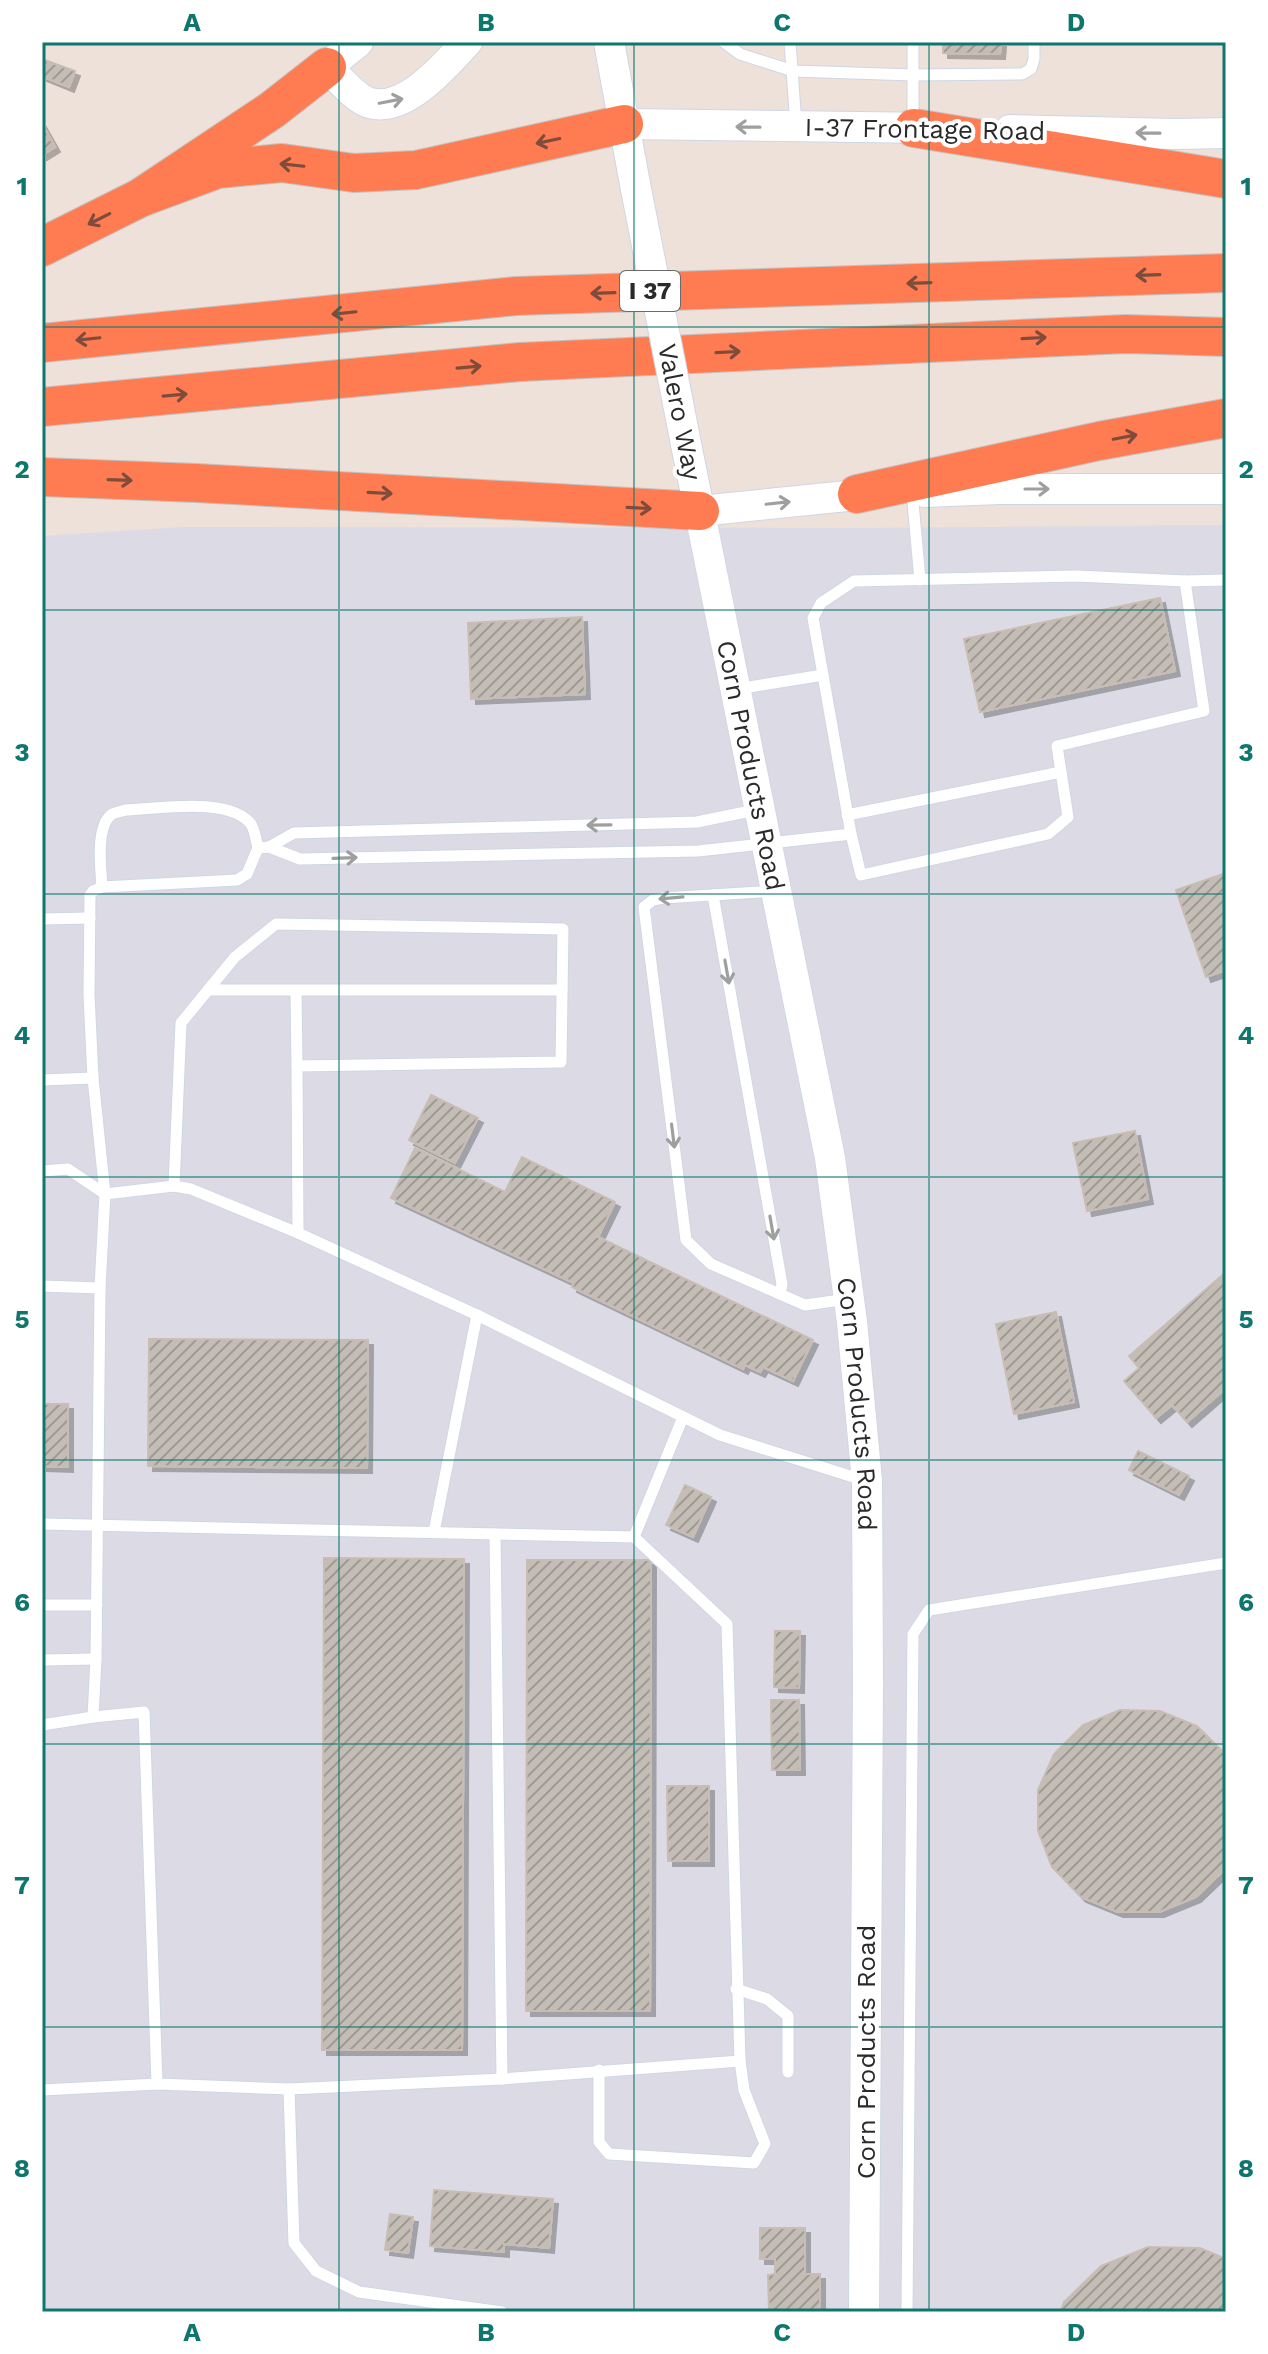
<svg xmlns="http://www.w3.org/2000/svg" width="1268" height="2354" viewBox="0 0 1268 2354" font-family="'Work Sans',sans-serif">
<style>
.industrial{fill:#dcdbe5}
.building{fill:url(#building-hatch);stroke:#c9bdb3;stroke-width:2;filter:url(#shadow)}
.lines{fill:none;stroke-linecap:round;stroke-linejoin:round}
.lane-casing{stroke:#cfd7e4;stroke-width:13}
.secondary-casing{stroke:#cfd7e4;stroke-width:32}
.highway-casing{stroke:#c3c3c3;stroke-width:40}
.lane{stroke:#fff;stroke-width:11}
.secondary{stroke:#fff;stroke-width:30}
.highway{stroke:#ff7c53;stroke-width:38}
.secondary-bridge-casing{stroke:#cfd7e4;stroke-width:32;stroke-linecap:butt}
.secondary-bridge{stroke:#fff;stroke-width:30}
.oneway{stroke:#9f9f9f}
.oneway2{stroke:#7f4b3a}
.grid{fill:none;stroke:#0f766e;stroke-width:2;stroke-opacity:0.55}
.labels{text-anchor:middle;dominant-baseline:central;stroke-width:8;stroke-linejoin:round;paint-order:stroke}
.shield{fill:#fff;stroke:#6a6a6a;stroke-width:2}
.shield-label{font-size:24px;font-weight:bold;fill:#2a2a2a}
.street-label{font-size:26px;fill:#2a2a2a;stroke:#fff}
.neatline{fill:none;stroke:#0f766e;stroke-width:3}
.grid-label{font-size:26px;text-anchor:middle;font-weight:bold;fill:#0f766e}
</style>
<defs>
<pattern id="building-hatch" width="6" height="6" patternUnits="userSpaceOnUse" patternTransform="scale(2)"><rect width="6" height="6" fill="#c4bdb6"/><path d="M-1 1l2-2M0 6l6-6M5 7l2-2" fill="none" stroke="#9f9a94"/></pattern>
<filter id="shadow"><feDropShadow dx="5" dy="5" stdDeviation="0" flood-color="#0004"/></filter>
</defs>
<rect width="100%" height="100%" fill="#ede1da"/>
<polygon class="industrial" points="1226,525 1226,2312 42,2312 42,536 183,527 858,528"/>
<g class="building">
<polygon points="943,42 1001,42 1000,54 943,53"/>
<polygon points="42,59 75,71 69,87 42,76"/>
<polygon points="42,124 55,147 42,155"/>
<polygon points="1160,598 1175,671 980,712 964,639"/>
<polygon points="582,617 585,694 471,699 468,623"/>
<polygon points="1226,873 1226,970 1206,977 1176,890"/>
<polygon points="431,1095 478,1118 455,1163 409,1140"/>
<polygon points="1135,1131 1148,1199 1087,1211 1073,1143"/>
<polygon points="415,1148 505,1192 522,1157 615,1202 598,1237 813,1340 793,1381 763,1367 760,1372 745,1365 743,1369 572,1287 574,1283 391,1198"/>
<polygon points="1226,1272 1226,1388 1187,1422 1172,1405 1156,1418 1124,1381 1139,1368 1129,1356"/>
<polygon points="1056,1312 1074,1402 1014,1414 996,1324"/>
<polygon points="149,1339 368,1340 367,1468 148,1466"/>
<polygon points="42,1404 68,1404 68,1467 42,1466"/>
<polygon points="1138,1451 1189,1476 1179,1495 1129,1470"/>
<polygon points="685,1485 711,1497 693,1537 666,1525"/>
<polygon points="324,1558 464,1559 462,2050 322,2050"/>
<polygon points="527,1560 651,1560 650,2011 526,2011"/>
<polygon points="775,1631 800,1631 799,1688 774,1687"/>
<polygon points="771,1700 799,1700 800,1770 772,1770"/>
<polygon points="1120,1710 1160,1711 1197,1726 1226,1755 1225,1869 1196,1897 1159,1912 1118,1912 1081,1897 1052,1867 1038,1831 1038,1790 1054,1754 1083,1725"/>
<polygon points="667,1786 709,1786 709,1861 668,1861"/>
<polygon points="434,2190 553,2199 549,2248 504,2244 504,2252 430,2246"/>
<polygon points="390,2214 413,2217 408,2253 385,2250"/>
<polygon points="760,2228 805,2228 805,2274 820,2274 820,2311 769,2312 768,2275 775,2274 775,2259 760,2259"/>
<polygon points="1148,2247 1200,2248 1226,2259 1226,2312 1060,2312 1064,2302 1101,2266"/>
</g>
<g class="lines">
<g class="lane-casing">
<g id="lane">
<polyline points="724,42 740,54 793,71 913,75 1022,74 1031,69 1034,59 1034,42"/>
<polyline points="790,42 796,125"/>
<polyline points="913,42 913,123"/>
<polyline points="912,492 920,580"/>
<polyline points="737,689 823,675"/>
<polyline points="847,815 1061,772"/>
<polyline points="851,834 861,875 1048,834 1068,817 1057,746 1204,711 1185,581"/>
<polyline points="269,847 300,859 698,851 851,834 813,618 821,603 854,581 1077,576 1185,581 1226,580"/>
<path d="M 102,887 C 101,869 95,827 112,814 C 114,813 123,811 125,810 C 158,809 229,796 251,824 C 255,830 256,841 258,848"/>
<polyline points="776,891 663,898 653,900 644,907 686,1240 711,1264 805,1305 848,1299"/>
<polyline points="713,895 782,1284 780,1294"/>
<polyline points="42,919 90,918"/>
<polyline points="208,990 562,990"/>
<polyline points="296,991 297,1066"/>
<polyline points="93,1078 105,1194"/>
<polyline points="42,1080 93,1078 89,995 90,895 93,891 102,887 237,880 247,874 258,848 269,847 294,833 697,822 760,809"/>
<polyline points="42,1171 68,1169 105,1194"/>
<polyline points="174,1186 181,1023 235,957 276,924 563,929 561,1062 297,1066 298,1233"/>
<polyline points="42,1286 100,1288"/>
<polyline points="42,1524 634,1537 727,1624 740,2061 502,2079 289,2089 157,2084 42,2090"/>
<polyline points="434,1532 477,1315"/>
<polyline points="495,1534 502,2079"/>
<polyline points="634,1537 683,1417"/>
<polyline points="42,1605 97,1605"/>
<polyline points="42,1660 96,1659"/>
<polyline points="93,1717 144,1712 157,2084"/>
<polyline points="42,1725 93,1717 96,1659 100,1288 105,1194 174,1186 191,1189 298,1233 477,1315 720,1435 866,1481"/>
<polyline points="736,1989 767,1999 788,2016 788,2072"/>
<polyline points="599,2070 599,2142 609,2154 754,2163 765,2144 744,2090 740,2061"/>
<polyline points="289,2089 294,2243 316,2271 359,2292 502,2312"/>
<polyline points="907,2312 913,1634 929,1610 1226,1563"/>
</g>
</g>
<g class="secondary-casing">
<g id="secondary">
<path d="M 358,42 L 327,67 C 339,78 355,99 370,103 C 406,113 445,65 467,42"/>
<polyline points="609,42 635,184"/>
<polyline points="624,124 934,128"/>
<polyline points="1010,130 1176,134 1226,133"/>
<path id="s1" d="M 686,444 L 830,1158 L 852,1322 L 867,1481 L 868,1683 L 864,2312"/>
<polyline points="925,492 999,489 1226,489"/>
<polyline points="700,511 877,493"/>
</g>
</g>
<g class="highway-casing">
<g id="highway">
<polyline points="914,128 1226,179"/>
<polyline points="140,198 218,169 282,163 354,173 416,170 624,124"/>
<polyline points="42,247 140,198 272,110 327,67"/>
<polyline points="42,343 516,296 1226,273"/>
<polyline points="42,407 520,362 1126,334 1226,337"/>
<polyline points="42,477 196,483 700,511"/>
<polyline points="857,494 1099,441 1226,418"/>
</g>
</g>
<use href="#lane" class="lane"/>
<use href="#secondary" class="secondary"/>
<use href="#highway" class="highway"/>
<g class="secondary-bridge-casing">
<polyline id="secondary-bridge" points="635,184 686,444"/>
</g>
<use href="#secondary-bridge" class="secondary-bridge"/>
</g>
<defs><path id="oneway-shaft" d="M-6 0H5M1.5-3L5.5 0L1.5 3" fill="none" stroke-width="1.6" stroke-linecap="round" stroke-linejoin="round" transform="scale(2)"/></defs>
<g class="oneway">
<use href="#oneway-shaft" transform="translate(391 101) rotate(-11)"/>
<use href="#oneway-shaft" transform="translate(748 127) rotate(-179)"/>
<use href="#oneway-shaft" transform="translate(1148 133) rotate(-179)"/>
<use href="#oneway-shaft" transform="translate(1037 489)"/>
<use href="#oneway-shaft" transform="translate(778 503) rotate(-6)"/>
<use href="#oneway-shaft" transform="translate(599 825) rotate(179)"/>
<use href="#oneway-shaft" transform="translate(345 858) rotate(-2)"/>
<use href="#oneway-shaft" transform="translate(671 898) rotate(175)"/>
<use href="#oneway-shaft" transform="translate(727 972) rotate(80)"/>
<use href="#oneway-shaft" transform="translate(673 1136) rotate(83)"/>
<use href="#oneway-shaft" transform="translate(772 1228) rotate(80)"/>
</g>
<g class="oneway2">
<use href="#oneway-shaft" transform="translate(548 141) rotate(168)"/>
<use href="#oneway-shaft" transform="translate(292 165) rotate(-174)"/>
<use href="#oneway-shaft" transform="translate(99 219) rotate(153)"/>
<use href="#oneway-shaft" transform="translate(1148 275) rotate(178)"/>
<use href="#oneway-shaft" transform="translate(919 283) rotate(178)"/>
<use href="#oneway-shaft" transform="translate(603 293) rotate(178)"/>
<use href="#oneway-shaft" transform="translate(344 313) rotate(174)"/>
<use href="#oneway-shaft" transform="translate(1034 338) rotate(-3)"/>
<use href="#oneway-shaft" transform="translate(88 339) rotate(174)"/>
<use href="#oneway-shaft" transform="translate(728 352) rotate(-3)"/>
<use href="#oneway-shaft" transform="translate(469 367) rotate(-5)"/>
<use href="#oneway-shaft" transform="translate(175 395) rotate(-5)"/>
<use href="#oneway-shaft" transform="translate(1125 437) rotate(-11)"/>
<use href="#oneway-shaft" transform="translate(120 480) rotate(2)"/>
<use href="#oneway-shaft" transform="translate(380 493) rotate(3)"/>
<use href="#oneway-shaft" transform="translate(639 508) rotate(3)"/>
</g>
<path class="grid" d="M 339,42 L 339,2312M 634,42 L 634,2312M 929,42 L 929,2312M 42,327 L 1226,327M 42,610 L 1226,610M 42,894 L 1226,894M 42,1177 L 1226,1177M 42,1460 L 1226,1460M 42,1744 L 1226,1744M 42,2027 L 1226,2027"/>
<g class="labels">
<rect class="shield" x="620" y="271" width="60" height="40" rx="6"/>
<g class="shield-label">
<text x="650" y="291">I 37</text>
</g>
<g class="street-label">
<text transform="translate(925 129) rotate(1)">I-37 Frontage Road</text>
<text transform="translate(680 412) rotate(79)">Valero Way</text>
<text stroke="none"><textPath href="#s1" startOffset="328">Corn Products Road</textPath></text>
<text stroke="none"><textPath href="#s1" startOffset="976">Corn Products Road</textPath></text>
<text transform="translate(866 2052) rotate(-90)">Corn Products Road</text>
</g>
</g>
<rect width="1268" height="2354" fill="none" stroke="#ffffff" stroke-width="88"/>
<rect x="44" y="44" width="1180" height="2266" class="neatline"/>
<g class="grid-label">
<text x="192" y="31">A</text>
<text x="486" y="31">B</text>
<text x="782" y="31">C</text>
<text x="1076" y="31">D</text>
<text x="22" y="195">1</text>
<text x="1246" y="195">1</text>
<text x="22" y="478">2</text>
<text x="1246" y="478">2</text>
<text x="22" y="761">3</text>
<text x="1246" y="761">3</text>
<text x="22" y="1044">4</text>
<text x="1246" y="1044">4</text>
<text x="22" y="1328">5</text>
<text x="1246" y="1328">5</text>
<text x="22" y="1611">6</text>
<text x="1246" y="1611">6</text>
<text x="22" y="1894">7</text>
<text x="1246" y="1894">7</text>
<text x="22" y="2177">8</text>
<text x="1246" y="2177">8</text>
<text x="192" y="2341">A</text>
<text x="486" y="2341">B</text>
<text x="782" y="2341">C</text>
<text x="1076" y="2341">D</text>
</g>
</svg>
